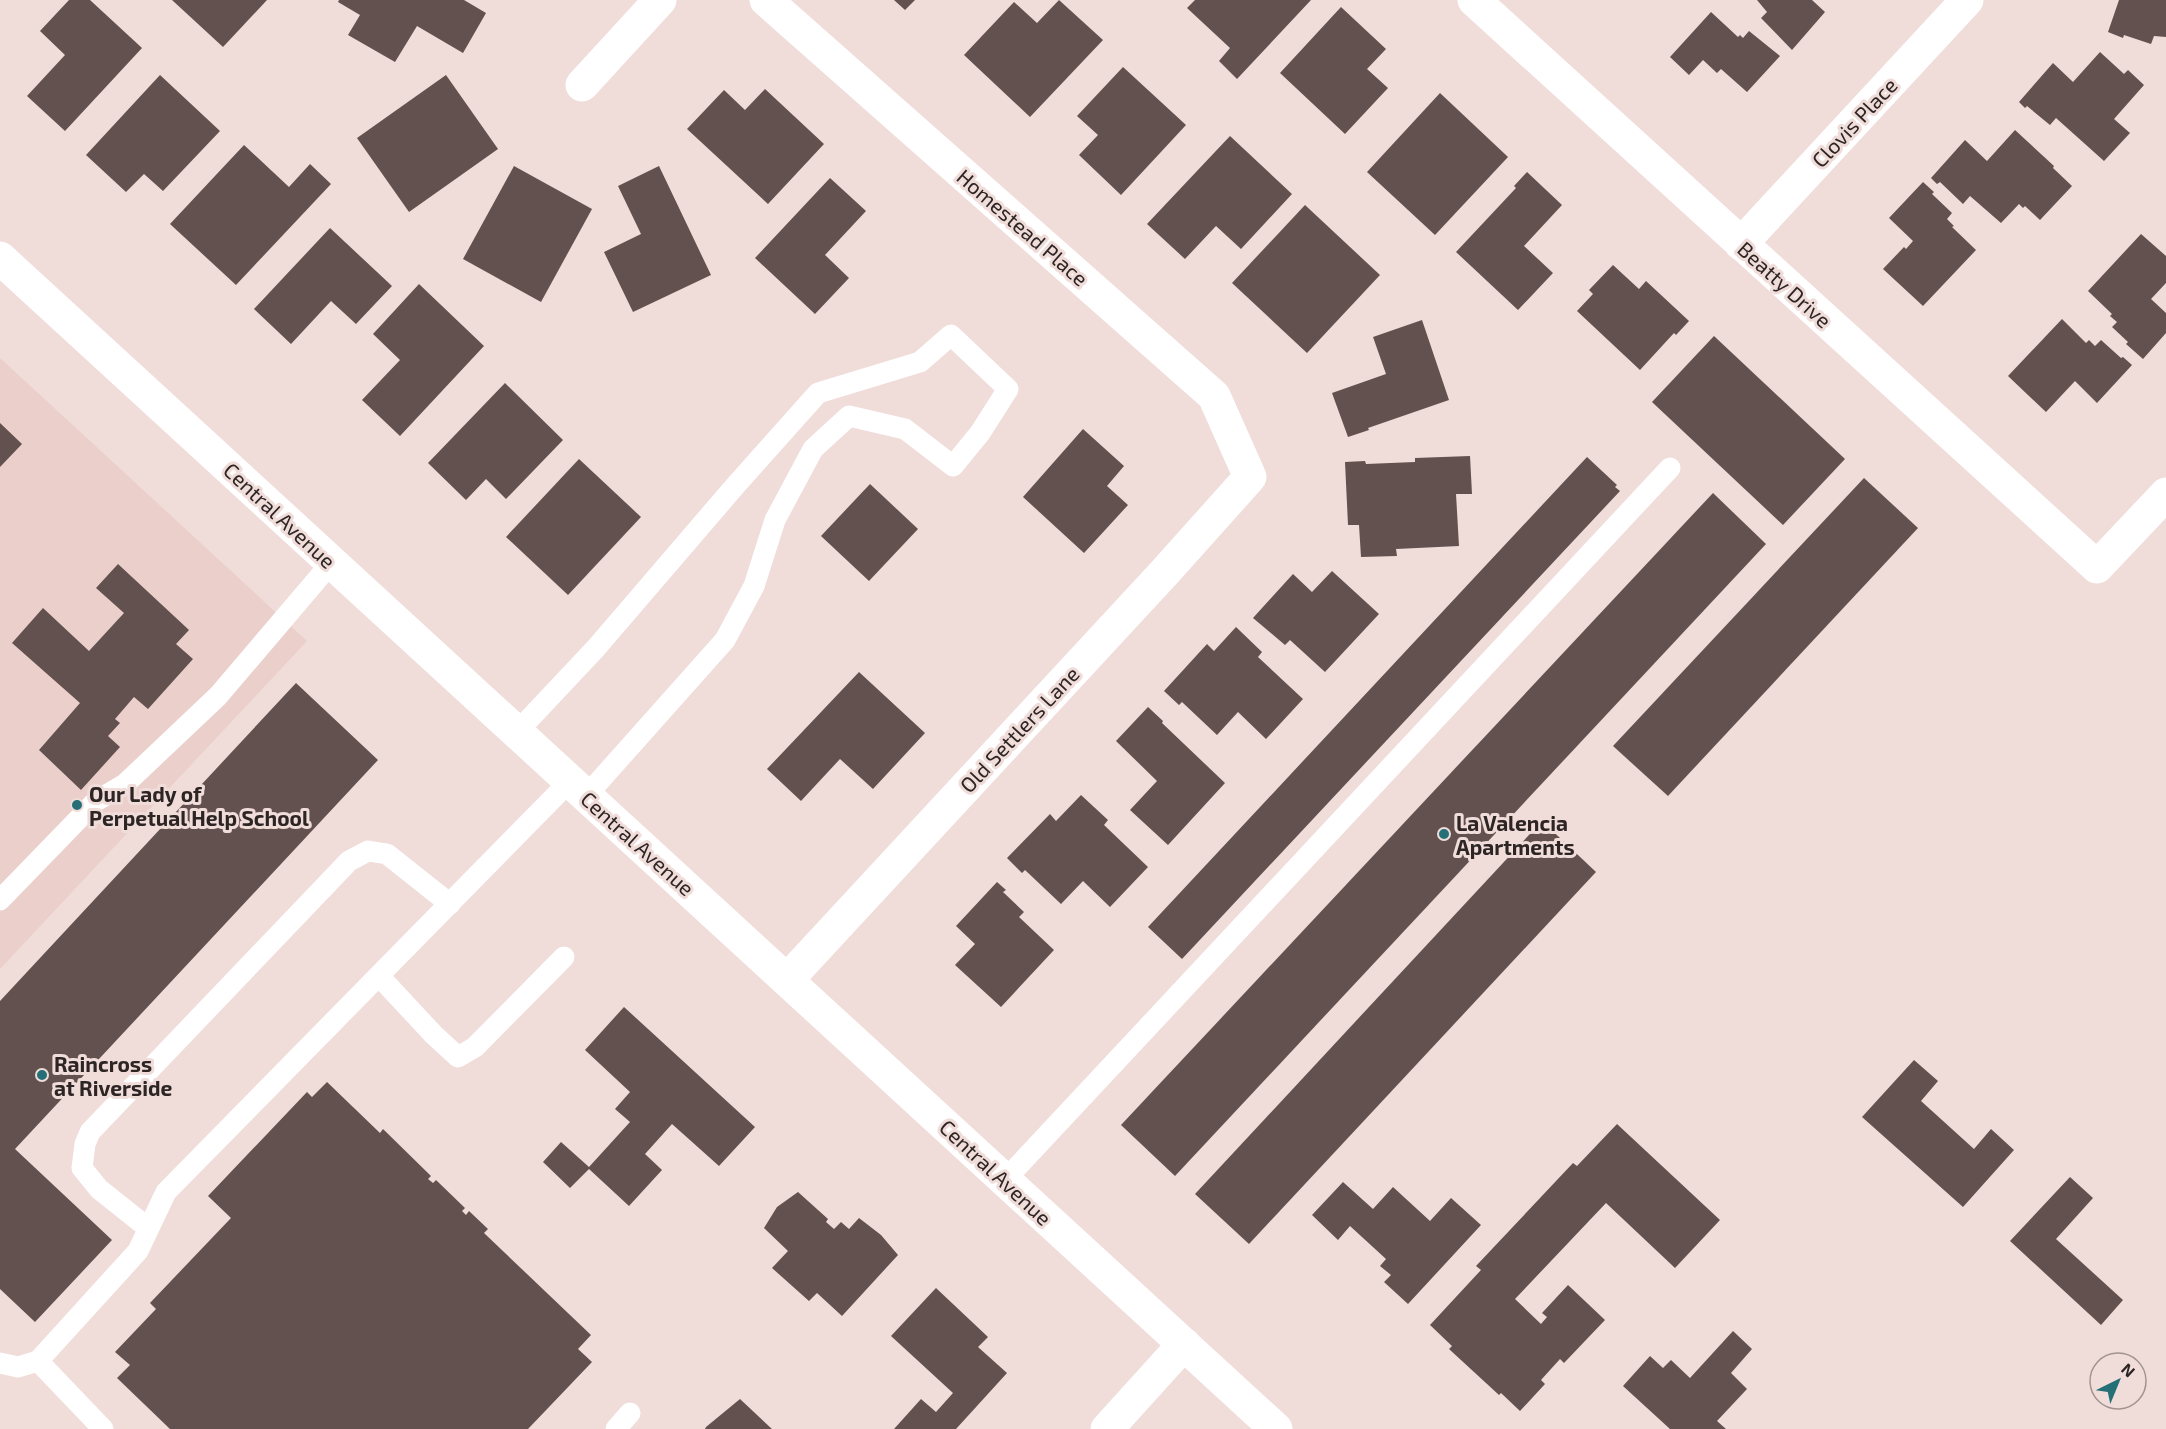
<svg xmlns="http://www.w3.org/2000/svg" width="2166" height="1429" viewBox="0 0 2166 1429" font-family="'Exo 2',sans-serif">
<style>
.built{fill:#ebcfcb}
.building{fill:#62514f}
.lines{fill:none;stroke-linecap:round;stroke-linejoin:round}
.service{stroke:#fff;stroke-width:21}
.minor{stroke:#fff;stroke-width:33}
.secondary{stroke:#fff;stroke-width:33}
.poi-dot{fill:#256f77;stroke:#f0dcd9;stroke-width:2}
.labels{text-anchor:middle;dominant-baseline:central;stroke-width:6;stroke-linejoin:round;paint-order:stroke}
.street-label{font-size:21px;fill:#2c2524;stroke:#f0dcd9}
.poi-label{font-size:21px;font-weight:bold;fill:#2c2524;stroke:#f0dcd9;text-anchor:start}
</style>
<rect width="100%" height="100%" fill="#f0dcd9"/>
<polygon class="built" points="0,358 307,641 0,969"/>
<g class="building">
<polygon points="69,0 90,0 142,48 65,131 27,96 65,55 40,31"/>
<polygon points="172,0 267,0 223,47"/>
<polygon points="339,0 464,0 486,13 463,53 417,26 395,62 348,35 360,15 338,2"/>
<polygon points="894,0 915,0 905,10"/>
<polygon points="1059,0 1103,40 1030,117 964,55 1014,2 1037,23"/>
<polygon points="1195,0 1311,0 1237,79 1219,61 1230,48 1187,8"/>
<polygon points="1757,0 1812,0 1825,12 1792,50 1761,18 1767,12"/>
<polygon points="2119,0 2166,0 2166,37 2154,36 2151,44 2124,35 2123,38 2108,32"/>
<polygon points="1341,7 1386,49 1367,69 1388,88 1345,134 1280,73"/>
<polygon points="1711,12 1738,37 1740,35 1743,38 1749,31 1780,56 1747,92 1721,69 1717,73 1703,60 1689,75 1670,57"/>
<polygon points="2100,52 2124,74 2128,70 2144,85 2114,119 2130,133 2104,161 2056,118 2050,125 2027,106 2025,108 2019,102 2053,63 2073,82"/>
<polygon points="1123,67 1186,125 1121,195 1079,155 1098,135 1077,116"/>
<polygon points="160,75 220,131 163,191 144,174 126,192 86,155"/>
<polygon points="446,75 498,149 409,212 357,138"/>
<polygon points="765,89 824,144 768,204 687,129 724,90 745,110"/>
<polygon points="1440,93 1508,157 1435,235 1367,172"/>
<polygon points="2015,130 2054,166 2053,168 2072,186 2040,220 2025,206 2023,208 2019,204 2001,223 1970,196 1963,204 1940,182 1937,184 1931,178 1965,140 1987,161"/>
<polygon points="1230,136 1292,194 1241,249 1216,226 1185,259 1147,224"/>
<polygon points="244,145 289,187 310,164 331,184 236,285 170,224"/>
<polygon points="514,166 592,209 541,302 463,259"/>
<polygon points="659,166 711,275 633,312 604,252 641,234 618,186"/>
<polygon points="1527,172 1562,205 1524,246 1553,273 1518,310 1456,252 1516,188 1514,186"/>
<polygon points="830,178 866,211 825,255 849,278 815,314 755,258"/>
<polygon points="1923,182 1934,192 1932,194 1952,213 1947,219 1954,226 1952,227 1976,250 1923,306 1883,269 1904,247 1906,249 1913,241 1889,218"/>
<polygon points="1305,205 1380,275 1307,353 1232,283"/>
<polygon points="330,228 392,286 356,324 331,301 291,344 254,309"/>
<polygon points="2141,234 2166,256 2166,283 2151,299 2166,313 2166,333 2143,359 2126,344 2128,342 2112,327 2117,322 2110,316 2112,314 2088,291"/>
<polygon points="1613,265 1639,289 1646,281 1689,321 1676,335 1674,333 1640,370 1577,311 1593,294 1589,290"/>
<polygon points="419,284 484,346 400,436 362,400 400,360 373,334"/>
<polygon points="2062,319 2086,343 2089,340 2095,346 2101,340 2121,358 2123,357 2132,365 2097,403 2075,381 2046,412 2008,376"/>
<polygon points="1422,320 1449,400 1368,428 1369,430 1348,437 1332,393 1386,374 1373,337"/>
<polygon points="1714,336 1845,459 1783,525 1652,402"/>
<polygon points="505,383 563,440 506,499 486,479 466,500 428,463"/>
<polygon points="0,423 22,444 0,467"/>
<polygon points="1083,429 1124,466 1107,486 1128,505 1084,553 1023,497"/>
<polygon points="1470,456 1472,494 1456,494 1459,546 1396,549 1397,556 1361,557 1359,525 1348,525 1345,462 1365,461 1366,464 1415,462 1415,458"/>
<polygon points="1587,457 1617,485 1615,487 1620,491 1182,959 1148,927"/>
<polygon points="579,459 641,517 568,595 506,537"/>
<polygon points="1864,478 1918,528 1668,796 1613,746"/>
<polygon points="870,484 918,529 869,581 821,536"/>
<polygon points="1713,493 1766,544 1175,1176 1121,1125"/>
<polygon points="118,564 189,630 176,644 193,659 148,709 134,697 115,719 120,723 108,736 120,747 81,790 39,750 80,703 12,643 43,608 89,651 124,613 96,588"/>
<polygon points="1332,571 1379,614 1325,672 1290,640 1285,645 1253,618 1293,574 1312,592"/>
<polygon points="1236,627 1262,652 1258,657 1303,699 1266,739 1238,712 1217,735 1182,702 1179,705 1164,691 1207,644 1214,651"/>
<polygon points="859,672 925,733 873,789 840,759 801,801 767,769"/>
<polygon points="296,683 378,760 15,1149 112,1240 35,1322 0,1289 0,1001"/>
<polygon points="1148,707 1163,721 1162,723 1225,783 1168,845 1130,810 1157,781 1116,741"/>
<polygon points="1081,795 1108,820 1104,825 1148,867 1110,907 1083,881 1061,904 1025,870 1022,873 1007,858 1050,814 1056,821"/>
<polygon points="1542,821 1596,872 1249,1244 1195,1194"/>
<polygon points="997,882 1006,890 1003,892 1024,912 1019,917 1054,950 1001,1007 955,965 975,944 956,926"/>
<polygon points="624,1007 755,1127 719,1166 672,1124 645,1154 662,1170 629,1206 589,1169 570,1188 543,1162 561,1142 589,1167 630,1122 615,1109 630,1092 585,1050"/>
<polygon points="1914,1060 1938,1081 1921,1101 1974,1149 1991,1129 2014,1150 1963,1207 1862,1117"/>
<polygon points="327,1082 380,1133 383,1129 431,1176 428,1179 433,1183 436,1180 465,1208 462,1211 466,1215 469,1211 488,1229 484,1233 591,1335 578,1349 592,1362 528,1429 170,1429 117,1378 130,1365 115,1352 156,1309 150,1303 231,1218 208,1196 307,1092 312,1097"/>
<polygon points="1617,1124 1720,1220 1675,1268 1606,1203 1515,1299 1541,1324 1547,1317 1542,1313 1568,1285 1605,1320 1564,1363 1560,1359 1541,1380 1545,1384 1520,1411 1501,1393 1499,1395 1449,1349 1452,1346 1430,1325 1481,1270 1476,1266 1573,1163 1577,1166"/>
<polygon points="2070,1177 2093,1198 2056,1239 2123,1300 2101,1325 2010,1241"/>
<polygon points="1343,1182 1373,1209 1393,1187 1430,1221 1451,1198 1481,1225 1408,1304 1384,1282 1391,1275 1380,1266 1386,1259 1350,1226 1338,1240 1312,1215"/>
<polygon points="798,1192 828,1219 826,1222 834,1229 841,1222 849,1229 859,1218 881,1235 898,1255 842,1316 817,1293 809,1301 772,1268 788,1251 764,1228 777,1207"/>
<polygon points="936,1288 988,1337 978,1347 1007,1373 956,1429 894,1429 921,1399 936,1412 953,1393 891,1336"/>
<polygon points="1733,1331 1752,1349 1731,1373 1747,1389 1717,1421 1726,1429 1670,1429 1623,1386 1650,1356 1663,1368 1671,1360 1690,1378"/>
<polygon points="740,1399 772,1429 705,1429 706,1427"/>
</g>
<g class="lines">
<g class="service">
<polyline points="517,732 596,648 735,486 818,393 920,362 951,335 1008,389 980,433 953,466 905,429 849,416 813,449 775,520 754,586 725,640 586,796"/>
<polyline points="0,900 96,801 125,784 218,696 332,562"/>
<polyline points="379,976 434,1035 458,1057 475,1047 564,957"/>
<polyline points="1005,1180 1670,468"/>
<polyline points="148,1228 99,1189 82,1168 85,1144 90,1132 349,861 368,851 387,854 450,904"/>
<polyline points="38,1361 103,1429"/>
<polyline points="0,1363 18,1367 38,1361 138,1251 166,1192 570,781"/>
<polyline points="616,1429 630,1413"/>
</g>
<g class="minor">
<polyline points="766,0 1214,396 1250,477 1164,573 787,980"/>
<polyline points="1474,0 2097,567 2166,494"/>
<polyline points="582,85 660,0"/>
<polyline points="1741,244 1967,0"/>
<polyline points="1107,1429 1184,1344"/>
</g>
<polyline class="secondary" points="0,258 1276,1429"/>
</g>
<g class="poi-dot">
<circle cx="77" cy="805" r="6"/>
<circle cx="1444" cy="834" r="6"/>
<circle cx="42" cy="1075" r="6"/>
</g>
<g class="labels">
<g class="street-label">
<text transform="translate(1854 122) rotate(-47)">Clovis Place</text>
<text transform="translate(1023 227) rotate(41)">Homestead Place</text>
<text transform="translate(1785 284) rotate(42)">Beatty Drive</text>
<text transform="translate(280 515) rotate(43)">Central Avenue</text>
<text transform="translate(1019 729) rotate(-47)">Old Settlers Lane</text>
<text transform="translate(638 843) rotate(42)">Central Avenue</text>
<text transform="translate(996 1172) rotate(43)">Central Avenue</text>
</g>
<g class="poi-label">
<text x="89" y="793">Our Lady of<tspan x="89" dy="24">Perpetual Help School</tspan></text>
<text x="1456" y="822">La Valencia<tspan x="1456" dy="24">Apartments</tspan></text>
<text x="54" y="1063">Raincross<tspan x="54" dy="24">at Riverside</tspan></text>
</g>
</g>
<g transform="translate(2118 1381) rotate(43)"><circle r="28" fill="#f0dcd9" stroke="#a29391" stroke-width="1.5"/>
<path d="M0-4.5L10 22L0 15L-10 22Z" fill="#256f77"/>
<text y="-9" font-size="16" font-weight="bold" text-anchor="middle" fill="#2c2524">N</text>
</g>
</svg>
